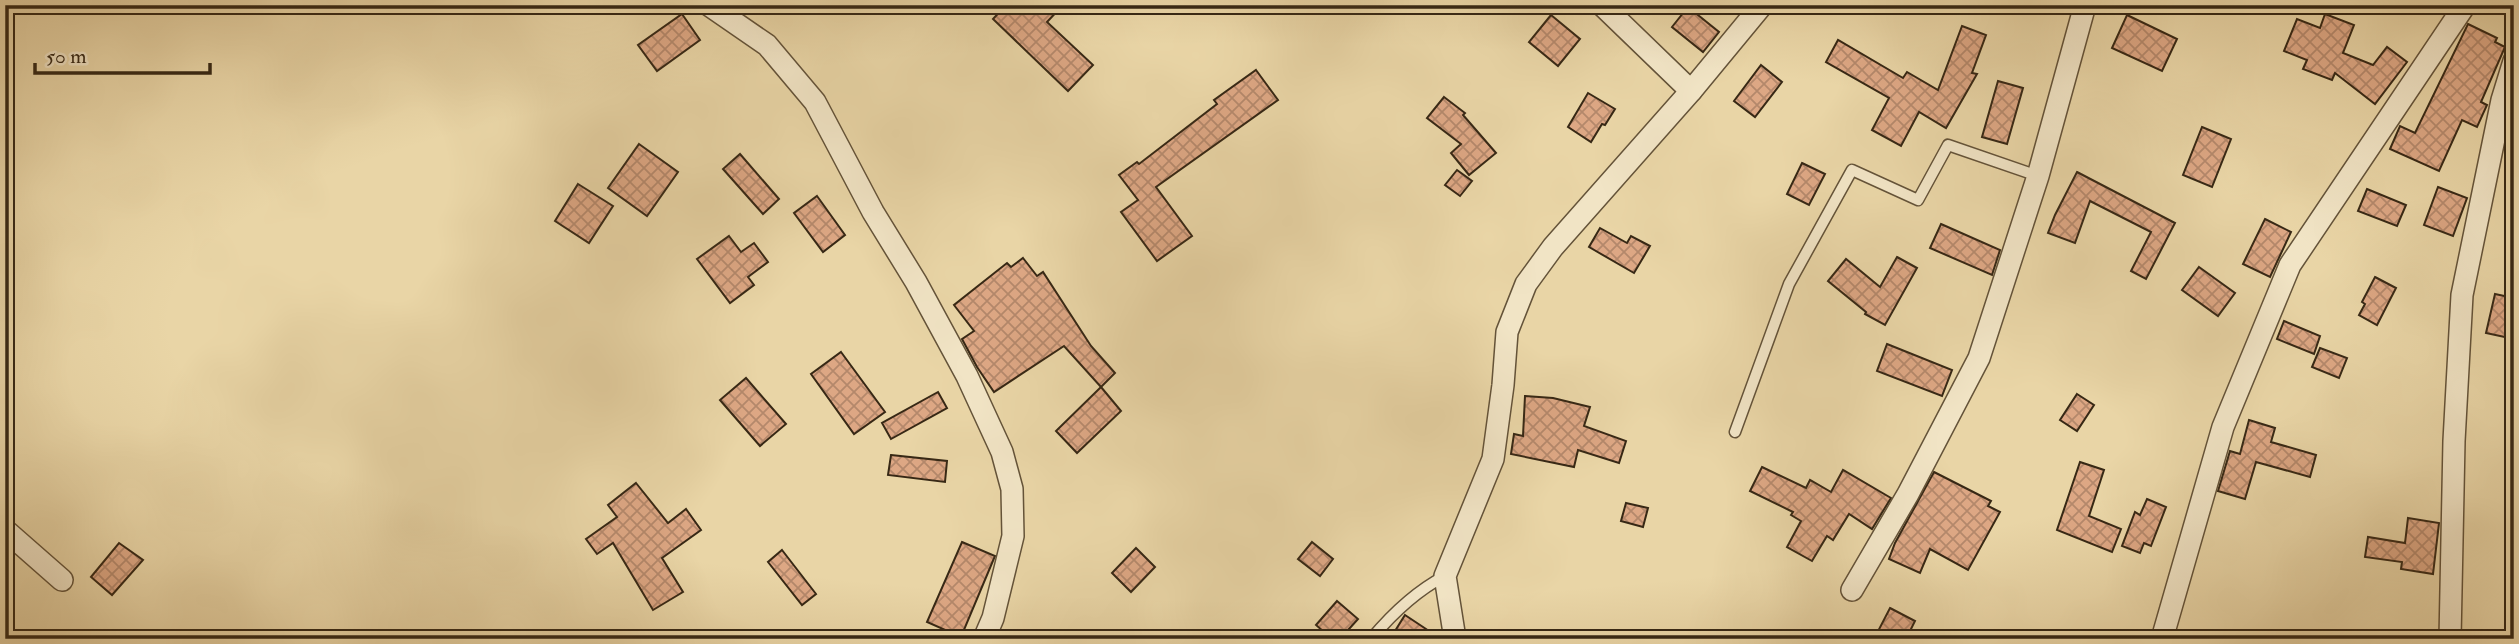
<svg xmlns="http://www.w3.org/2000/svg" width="2519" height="644" viewBox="0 0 2519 644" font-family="'IM FELL Double Pica',serif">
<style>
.building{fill:url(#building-cross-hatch);stroke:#372815;stroke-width:2}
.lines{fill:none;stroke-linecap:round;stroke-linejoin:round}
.service-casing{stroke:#645339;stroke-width:13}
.minor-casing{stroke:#645339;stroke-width:24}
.service{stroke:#f1e4c5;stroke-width:10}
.minor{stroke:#f1e4c5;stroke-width:21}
</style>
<defs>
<pattern id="building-cross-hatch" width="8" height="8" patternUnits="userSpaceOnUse" patternTransform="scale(1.75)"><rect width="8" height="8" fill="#dda784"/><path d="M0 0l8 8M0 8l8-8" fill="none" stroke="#b4886b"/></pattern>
</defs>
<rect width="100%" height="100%" fill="#e9d5a6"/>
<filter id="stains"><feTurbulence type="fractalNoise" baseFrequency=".00286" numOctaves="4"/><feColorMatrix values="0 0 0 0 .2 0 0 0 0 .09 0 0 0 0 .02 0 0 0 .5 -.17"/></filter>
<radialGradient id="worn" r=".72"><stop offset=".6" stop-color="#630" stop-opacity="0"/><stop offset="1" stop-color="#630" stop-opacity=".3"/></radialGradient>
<g class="building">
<polygon points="1006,5 1063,5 1047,22 1093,65 1068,91 993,19"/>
<polygon points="1688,7 1719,32 1703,52 1672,27"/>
<polygon points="682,14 700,40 657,71 638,45"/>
<polygon points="2325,14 2354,25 2343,53 2373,65 2387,47 2407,62 2375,104 2335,73 2332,80 2303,69 2307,60 2284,51 2297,19 2320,28"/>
<polygon points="1551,15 1580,39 1558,66 1529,42"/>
<polygon points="2127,15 2177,39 2162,71 2112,48"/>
<polygon points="2468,24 2497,38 2495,42 2505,47 2481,102 2487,105 2477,127 2462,120 2439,171 2390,149 2400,126 2415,133"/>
<polygon points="1962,26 1986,35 1972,73 1977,74 1946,128 1919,112 1901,146 1872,130 1889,98 1826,62 1838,40 1903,78 1907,72 1938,90"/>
<polygon points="1761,65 1782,82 1755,117 1734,101"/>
<polygon points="1256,70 1278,100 1156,187 1192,236 1157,261 1121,212 1138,200 1119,175 1137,162 1139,164 1217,104 1214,100"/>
<polygon points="1998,81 2023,88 2007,144 1982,137"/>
<polygon points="1588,93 1615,109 1605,125 1602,124 1591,142 1568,127"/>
<polygon points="1444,97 1465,113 1463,115 1496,153 1469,175 1451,153 1461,144 1427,118"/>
<polygon points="2202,127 2231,139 2212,187 2183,175"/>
<polygon points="639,144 678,172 647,216 608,188"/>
<polygon points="740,154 779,199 763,214 723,169"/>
<polygon points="1802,163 1825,174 1809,205 1787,194"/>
<polygon points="1457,170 1472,181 1460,196 1445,185"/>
<polygon points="2077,172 2175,223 2146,279 2131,271 2151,232 2090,201 2075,243 2048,233 2055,215"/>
<polygon points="578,184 613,206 589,243 555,221"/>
<polygon points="2438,187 2467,198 2453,236 2424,225"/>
<polygon points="2367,189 2406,205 2397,226 2358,211"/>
<polygon points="817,196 845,235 823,252 794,213"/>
<polygon points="2265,219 2291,232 2270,277 2243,264"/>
<polygon points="1941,224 2000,250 1992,275 1930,248"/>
<polygon points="1600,228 1627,243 1631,236 1650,246 1634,273 1589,247"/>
<polygon points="729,236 741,252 754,243 768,262 748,277 754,285 730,303 697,259"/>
<polygon points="1897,257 1917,268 1885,325 1865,314 1866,312 1828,281 1846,259 1880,287"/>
<polygon points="1023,258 1037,276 1043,272 1091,346 1115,373 1101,387 1064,346 994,392 977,367 962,339 974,331 954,305 1007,263 1011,267"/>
<polygon points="2199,267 2235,293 2218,316 2182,290"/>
<polygon points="2375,277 2396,288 2377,325 2359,315 2365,304 2362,302"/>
<polygon points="2495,294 2514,298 2514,339 2486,333"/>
<polygon points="2284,321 2320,336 2314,354 2277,339"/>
<polygon points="1887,344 1952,370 1942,396 1877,371"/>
<polygon points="2320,348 2347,358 2339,378 2312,367"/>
<polygon points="841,352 885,412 854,434 811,374"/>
<polygon points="746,378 786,424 760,446 720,400"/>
<polygon points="1101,387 1121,411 1077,453 1056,431"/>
<polygon points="938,392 947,408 891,439 882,423"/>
<polygon points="2077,394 2094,405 2077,431 2060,420"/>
<polygon points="1525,396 1553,398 1590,407 1584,426 1626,441 1619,463 1578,450 1574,467 1511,454 1514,434 1523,436"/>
<polygon points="2249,420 2275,428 2271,442 2316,455 2310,477 2256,462 2245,499 2218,491 2230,451 2240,454"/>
<polygon points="891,455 947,461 945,482 888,475"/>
<polygon points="2080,462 2104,470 2089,516 2121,529 2112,552 2057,530"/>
<polygon points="1762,467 1806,488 1810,480 1831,492 1843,470 1891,498 1872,529 1849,514 1833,540 1827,536 1812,561 1787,547 1801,521 1791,515 1793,512 1750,491"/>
<polygon points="1934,472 1991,501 1988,506 2000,512 1968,570 1930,549 1920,573 1889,559 1895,543"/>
<polygon points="636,483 668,523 686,509 701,530 662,558 683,592 653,610 613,543 597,554 586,539 617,517 608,505"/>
<polygon points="2147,499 2166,507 2151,546 2144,543 2140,553 2122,546 2135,512 2140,515"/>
<polygon points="1626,503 1648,508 1643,527 1621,521"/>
<polygon points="2408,518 2439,523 2433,574 2401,569 2402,562 2365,557 2368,537 2405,543"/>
<polygon points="962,542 995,556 961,637 927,622"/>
<polygon points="1312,542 1333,559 1320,576 1298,559"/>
<polygon points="119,543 143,560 112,595 91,577"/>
<polygon points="1136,548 1155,567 1131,592 1112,573"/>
<polygon points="782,550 816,594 802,605 768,562"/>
<polygon points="1337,601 1358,619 1340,639 1332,639 1316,625"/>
<polygon points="1890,608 1915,621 1906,639 1874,639"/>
<polygon points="1405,615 1441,639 1390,639"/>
</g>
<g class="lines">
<g class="service-casing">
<g id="service">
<polyline points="1735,432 1789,284 1852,170 1918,200 1948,145 2038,176"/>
<path d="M 1371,639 C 1392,614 1416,591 1445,576"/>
</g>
</g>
<g class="minor-casing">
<g id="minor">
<polyline points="709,5 767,45 815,102 873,212 916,282 967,376 1002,452 1012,489 1013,536 993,618 984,639"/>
<polyline points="1602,5 1691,91"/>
<polyline points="5,530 62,580"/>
<polyline points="1852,590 1908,494 1979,358 2038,176 2085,5"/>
<polyline points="1455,639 1445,576 1493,459 1503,385 1507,332 1526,284 1553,247 1691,91 1762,5"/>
<polyline points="2162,639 2223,427 2290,265 2465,5"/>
<polyline points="2450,639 2454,441 2462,295 2502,100 2514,61"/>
</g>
</g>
<use href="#service" class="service"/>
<use href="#minor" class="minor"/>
</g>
<rect width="2519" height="644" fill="none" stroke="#e9d5a6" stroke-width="28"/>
<rect x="7" y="7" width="2505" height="630" fill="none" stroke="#372815" stroke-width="3.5"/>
<rect x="14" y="14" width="2491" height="616" fill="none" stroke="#372815" stroke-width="2"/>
<path d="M35 63v10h175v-10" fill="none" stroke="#372815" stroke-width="3.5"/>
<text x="46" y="63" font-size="21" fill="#372815" stroke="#f1e4c5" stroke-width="5" paint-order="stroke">50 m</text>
<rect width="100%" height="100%" filter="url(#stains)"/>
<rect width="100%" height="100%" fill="url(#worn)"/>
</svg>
